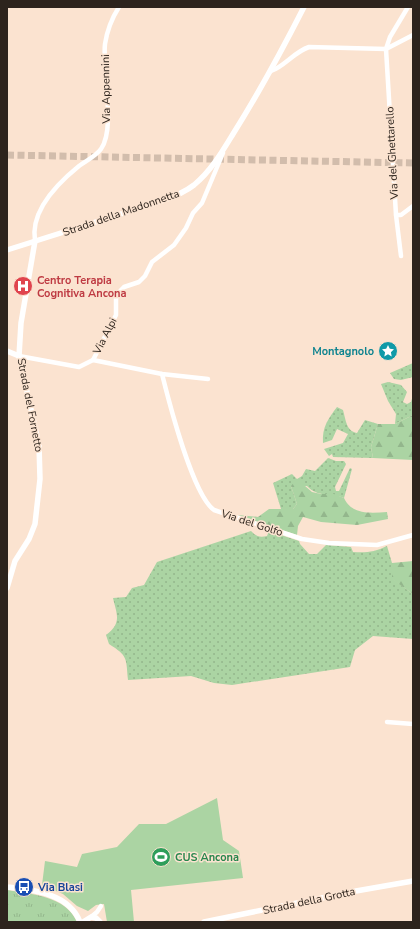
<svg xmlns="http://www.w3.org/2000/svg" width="420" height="929" viewBox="0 0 420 929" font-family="'Nunito Sans',sans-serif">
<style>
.grass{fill:url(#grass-dots)}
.forest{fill:url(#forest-firs)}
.park{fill:url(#park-tufts)}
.garden{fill:#abd4a3}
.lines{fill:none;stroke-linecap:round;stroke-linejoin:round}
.trunk-tunnel{stroke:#d2bdac;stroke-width:7;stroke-dasharray:7 3.5;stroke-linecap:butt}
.minor{stroke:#fff;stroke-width:4.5}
.tertiary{stroke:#fff;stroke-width:5.5}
.labels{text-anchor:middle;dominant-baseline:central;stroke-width:3;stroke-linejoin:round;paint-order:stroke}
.street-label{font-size:11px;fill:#2d241d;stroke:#fbe3d0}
.health-label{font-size:11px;font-weight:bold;fill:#be3a42;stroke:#fbe3d0;text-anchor:start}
.culture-label{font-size:11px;font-weight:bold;fill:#0d838f;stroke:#fbe3d0;text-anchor:end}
.leisure-label{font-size:11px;font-weight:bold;fill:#27864d;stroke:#fbe3d0;text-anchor:start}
.transit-label{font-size:11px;font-weight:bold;fill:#164399;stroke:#fbe3d0;text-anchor:start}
</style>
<defs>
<pattern id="grass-dots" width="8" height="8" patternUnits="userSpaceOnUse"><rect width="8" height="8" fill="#abd4a3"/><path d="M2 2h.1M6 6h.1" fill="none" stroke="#93b68c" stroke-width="1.8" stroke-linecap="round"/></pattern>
<pattern id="forest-firs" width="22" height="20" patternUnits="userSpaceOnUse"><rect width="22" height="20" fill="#abd4a3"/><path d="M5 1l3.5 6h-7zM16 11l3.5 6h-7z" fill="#93b68c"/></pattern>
<pattern id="park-tufts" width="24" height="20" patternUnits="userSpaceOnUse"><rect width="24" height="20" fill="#abd4a3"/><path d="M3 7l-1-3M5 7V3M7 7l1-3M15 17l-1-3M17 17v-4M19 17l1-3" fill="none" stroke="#93b68c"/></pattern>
</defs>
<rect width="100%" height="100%" fill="#fbe3d0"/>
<g class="grass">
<polygon points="413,363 413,377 401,380 394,379 390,373"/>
<polygon points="388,382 401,385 407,392 403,402 407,404 411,402 413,395 413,415 395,424 396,414 388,401 381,384"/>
<path d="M 337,407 L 343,410 C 346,420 346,431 357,433 L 365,420 L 378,424 L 371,447 L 373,458 L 333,457 L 332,454 L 329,456 L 324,449 L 343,443 L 348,434 L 337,429 L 332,440 L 323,443 C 322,427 328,419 337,407 Z"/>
<path d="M 328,458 L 336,461 L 344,461 L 346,464 L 335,487 L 336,491 L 339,491 L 340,489 L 350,468 L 352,469 L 344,498 C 330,492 318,498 307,486 L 291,486 L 297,504 L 293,509 L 281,509 L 273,483 L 292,474 L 297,479 L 302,476 L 306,469 L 315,471 Z"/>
<path d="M 251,531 C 256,536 259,538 267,536 L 269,531 L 299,541 L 300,544 L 309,554 L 317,554 L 326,545 L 351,547 L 353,552 C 366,553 375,552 387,546 L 392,563 L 393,579 L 413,594 L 413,639 L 373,636 L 355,650 L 350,667 L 232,685 L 214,683 L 191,676 L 128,680 C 126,658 128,656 109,644 L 106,635 C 122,623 117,615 113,598 L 126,597 L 132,588 L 144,585 L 157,562 Z"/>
</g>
<g class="forest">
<polygon points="413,415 413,460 373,458 371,447 378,424 395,424"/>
<path d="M 297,479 L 312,492 L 321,494 L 334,494 L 344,498 C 352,515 370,513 387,512 L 388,519 L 357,525 L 321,522 L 303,517 L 298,526 L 297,535 L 238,515 L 258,517 L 269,509 L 293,509 L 297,504 L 291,486 Z"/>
<polygon points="413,561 413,594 392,579 392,563"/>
</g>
<path class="park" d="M 7,890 C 31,894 66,896 77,922 L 7,922 Z"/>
<polygon class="garden" points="217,798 223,840 239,851 243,878 131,890 134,922 107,922 104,904 96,905 88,911 77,906 63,894 42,885 45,861 77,867 82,854 117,847 139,824 166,824"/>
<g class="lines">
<polyline class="trunk-tunnel" points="7,155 413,163"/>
<g class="minor">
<path d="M 271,71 C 285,66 294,52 309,47 L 386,49 L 413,35"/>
<polyline points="396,215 401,215 413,206"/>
<path d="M 35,241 C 30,211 58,183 79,166 C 86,161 96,156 101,149 C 116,128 102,71 105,44 C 107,31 112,18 119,7"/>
<polyline points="401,256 396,215 386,49 390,37 408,7"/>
<polyline points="19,356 79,367 93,360 116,315 116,299 119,292 124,287 139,282 145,276 152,262 174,245 186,228 193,213 202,203 223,153"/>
<polyline points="93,360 162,374 208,379"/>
<path d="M 162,374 C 169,402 193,495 214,510 L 302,539 L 329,543 L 377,545 L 413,535"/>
<polyline points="387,722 413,724"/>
<polyline points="91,917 97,912 101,906"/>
</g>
<g class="tertiary">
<path d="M 7,250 L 162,201 C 173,197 185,192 194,185 C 211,171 222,152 233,134 C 259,93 282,50 304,7"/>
<polyline points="7,351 19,356"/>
<polyline points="7,588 15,561 29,539 35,524 40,479 39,445 19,356 21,323 35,241"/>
<path d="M 7,887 C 33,890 69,893 80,922"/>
<polyline points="83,922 91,917 96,918 100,922"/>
<polyline points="204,922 356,891 413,881"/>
</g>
</g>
<defs>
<g id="hospital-disc" transform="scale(1)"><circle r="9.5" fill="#e0444e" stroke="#fbe3d0"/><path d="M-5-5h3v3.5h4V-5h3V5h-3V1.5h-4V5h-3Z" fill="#fff"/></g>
<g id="sight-disc" transform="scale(1)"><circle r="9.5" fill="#0f9aa8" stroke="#fbe3d0"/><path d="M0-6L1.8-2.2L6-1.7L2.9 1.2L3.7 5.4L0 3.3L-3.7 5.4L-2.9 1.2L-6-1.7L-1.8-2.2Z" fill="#fff"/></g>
<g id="stadium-disc" transform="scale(1)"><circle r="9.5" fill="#2e9e5b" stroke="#fbe3d0"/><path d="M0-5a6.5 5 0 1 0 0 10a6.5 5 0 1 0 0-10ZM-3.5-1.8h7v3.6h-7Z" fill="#fff"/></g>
<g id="bus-disc" transform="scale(1)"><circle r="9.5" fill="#1a4fb4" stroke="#fbe3d0"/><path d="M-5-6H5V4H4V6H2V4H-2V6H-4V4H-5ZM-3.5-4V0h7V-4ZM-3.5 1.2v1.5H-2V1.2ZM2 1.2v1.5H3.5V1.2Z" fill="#fff"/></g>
</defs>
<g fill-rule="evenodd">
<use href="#hospital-disc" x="23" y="286"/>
<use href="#sight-disc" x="388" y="351"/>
<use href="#stadium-disc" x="161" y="857"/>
<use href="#bus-disc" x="24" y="887"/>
</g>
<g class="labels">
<g class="street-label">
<text transform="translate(106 89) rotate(-91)">Via Appennini</text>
<text transform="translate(392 153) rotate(-93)">Via del Ghettarello</text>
<text transform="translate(121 213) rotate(-19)">Strada della Madonnetta</text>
<text transform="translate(105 336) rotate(-63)">Via Alpi</text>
<text transform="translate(30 405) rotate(79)">Strada del Fornetto</text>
<text transform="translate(252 523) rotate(18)">Via del Golfo</text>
<text transform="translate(309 901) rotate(-12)">Strada della Grotta</text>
</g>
<g class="health-label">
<text x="37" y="280">Centro Terapia<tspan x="37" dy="13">Cognitiva Ancona</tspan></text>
</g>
<g class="culture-label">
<text x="374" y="351">Montagnolo</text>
</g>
<g class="leisure-label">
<text x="175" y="857">CUS Ancona</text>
</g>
<g class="transit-label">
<text x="38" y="887">Via Blasi</text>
</g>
</g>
<rect width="420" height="929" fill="none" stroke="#2d241d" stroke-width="16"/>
</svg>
